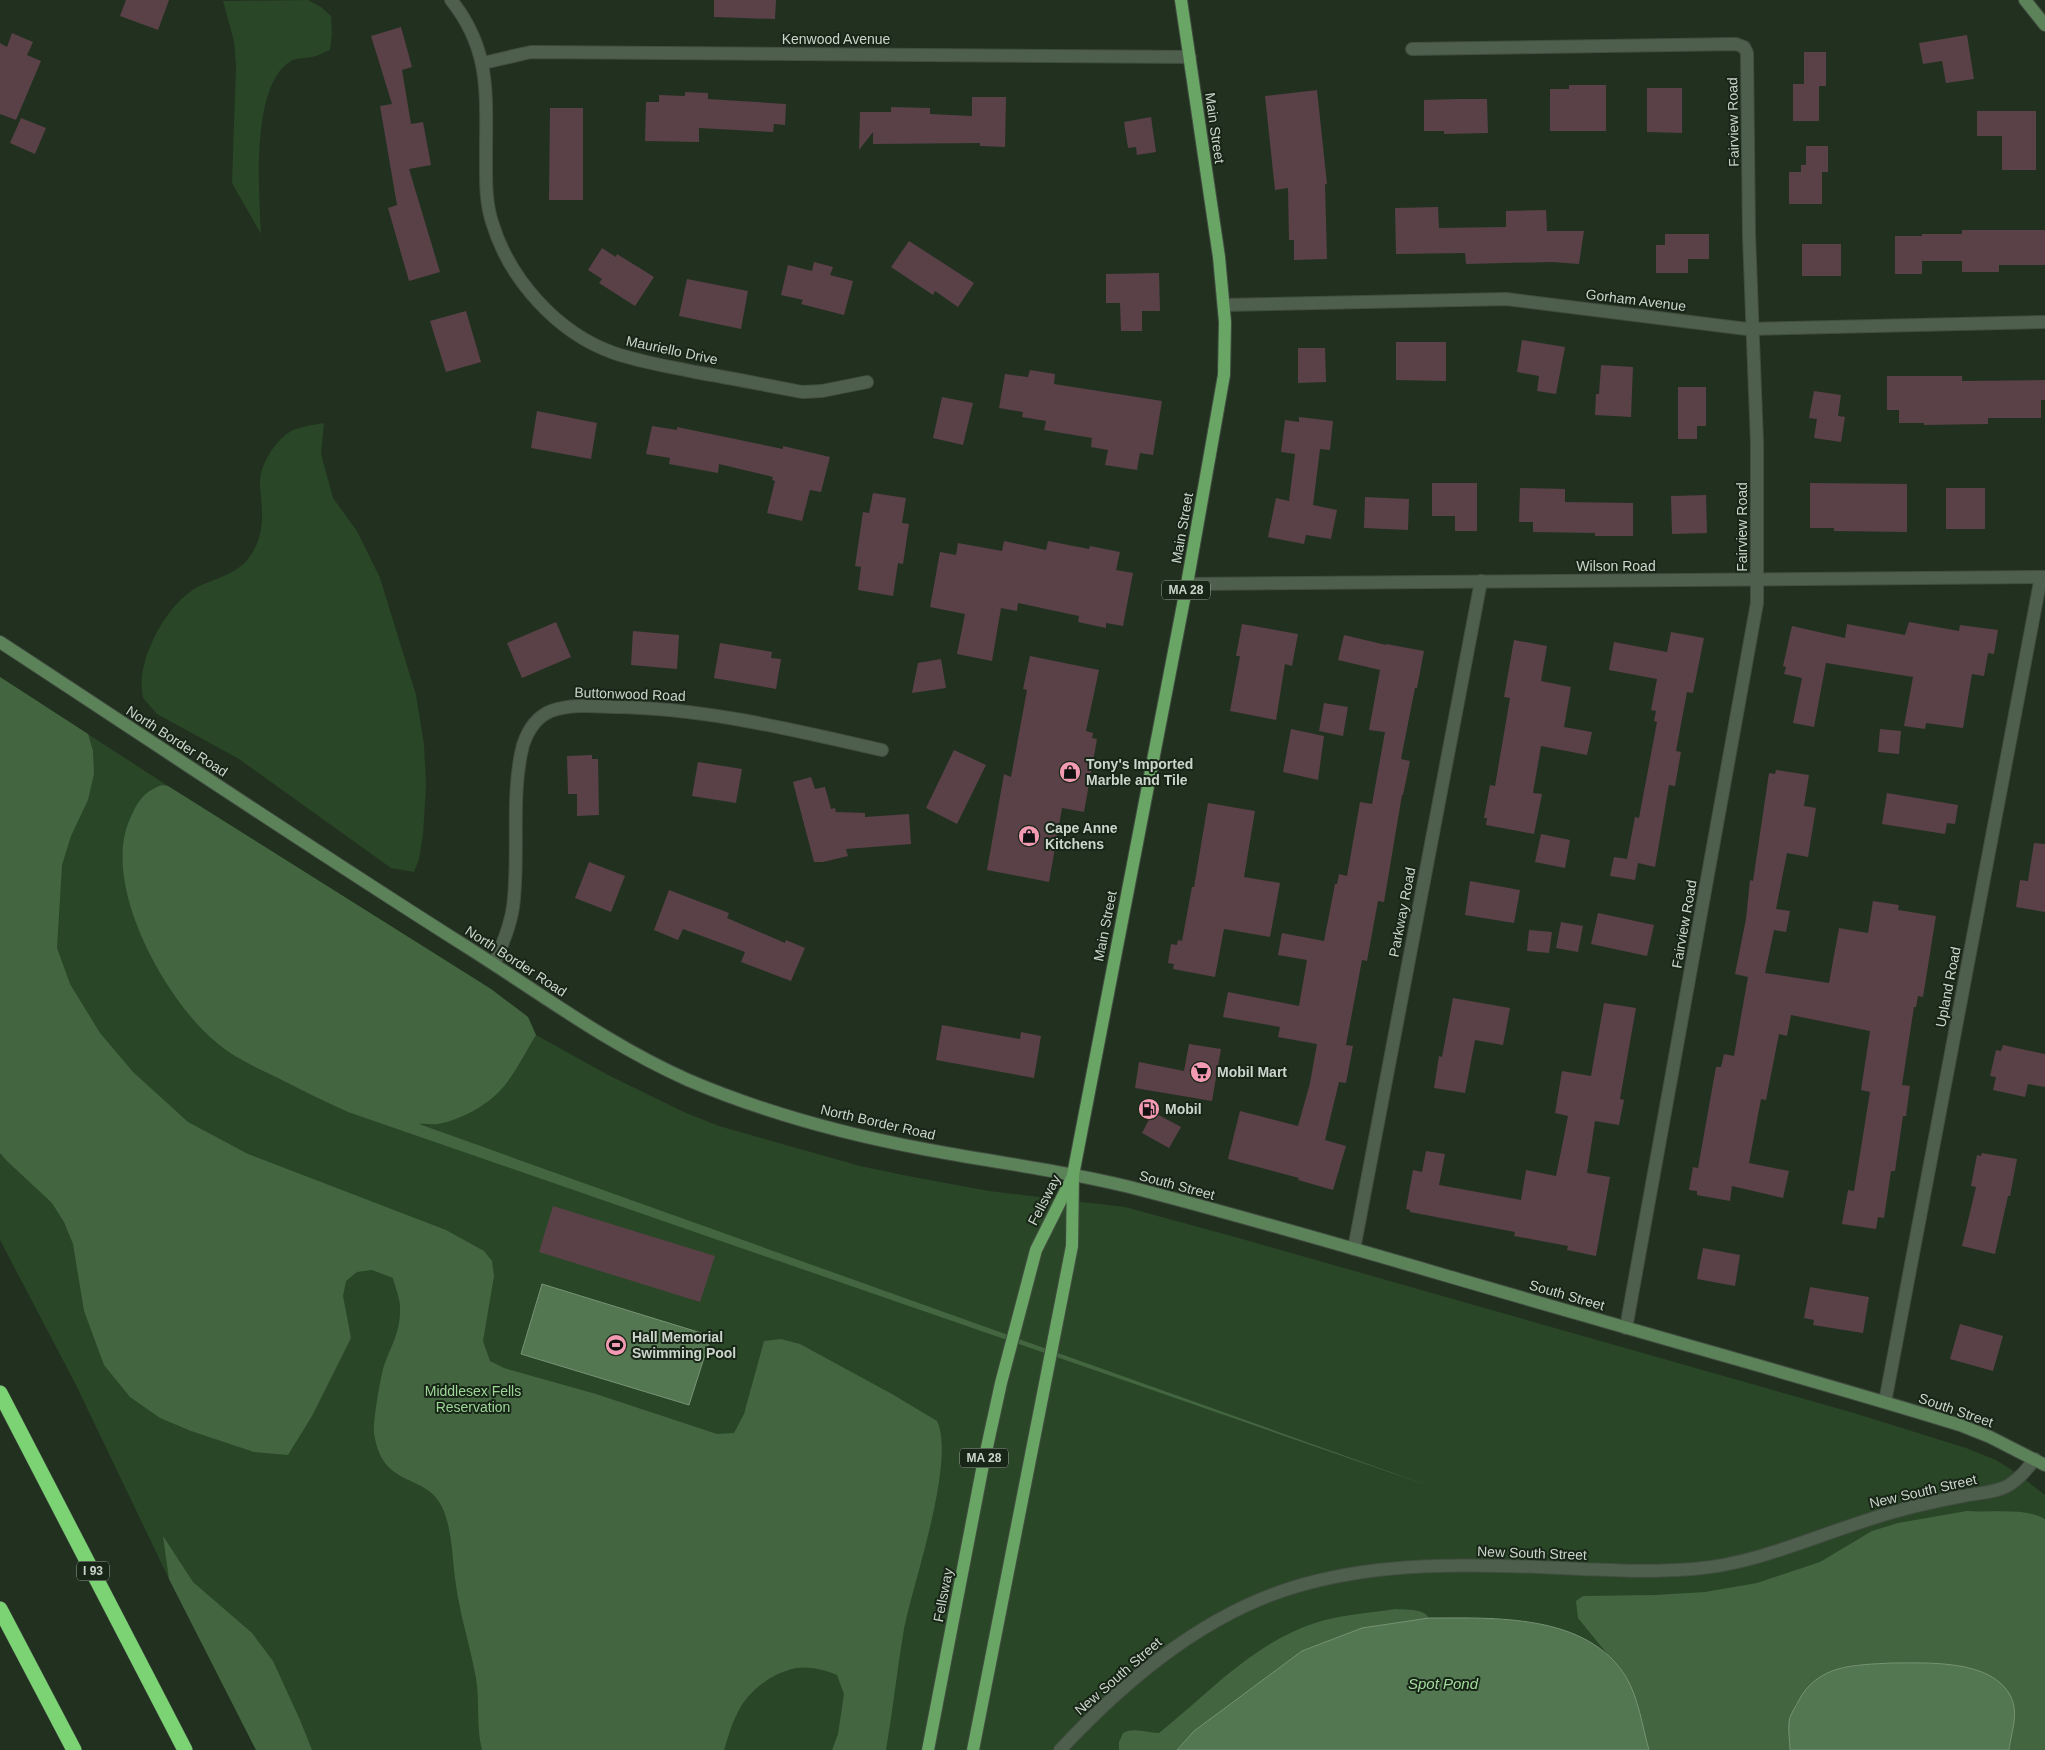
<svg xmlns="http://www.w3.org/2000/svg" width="2045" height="1750" viewBox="0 0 2045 1750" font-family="Helvetica,sans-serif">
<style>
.green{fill:#294626}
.forest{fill:#436640}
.water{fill:#537750;stroke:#779375}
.building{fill:#594147}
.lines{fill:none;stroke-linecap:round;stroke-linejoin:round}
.street-casing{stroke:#414d40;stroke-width:14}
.secondary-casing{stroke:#414d40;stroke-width:14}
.primary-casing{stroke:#414d40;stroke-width:14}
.highway-casing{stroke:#414d40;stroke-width:16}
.street{stroke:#4f5f4e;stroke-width:12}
.secondary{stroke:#5c8259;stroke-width:12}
.primary{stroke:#69a564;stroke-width:12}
.highway{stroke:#7bd373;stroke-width:15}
.labels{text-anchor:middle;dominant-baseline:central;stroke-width:4;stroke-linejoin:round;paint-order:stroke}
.shield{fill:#182617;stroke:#96a095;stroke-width:1}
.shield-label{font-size:12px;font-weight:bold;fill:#ccd5cb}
.street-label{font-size:14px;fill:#ccd5cb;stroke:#182617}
.poi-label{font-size:14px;font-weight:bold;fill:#ccd5cb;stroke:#182617;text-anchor:start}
.park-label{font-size:14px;fill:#9ed698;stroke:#182617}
.water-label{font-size:15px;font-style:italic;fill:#a5dd9f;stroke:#182617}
</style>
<rect width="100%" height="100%" fill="#223020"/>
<g class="green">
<path d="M 308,0 L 321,7 L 331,16 L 332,34 L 330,50 C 324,52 318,56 312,57 C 306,58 299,58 293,60 C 250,81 259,192 261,234 L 232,183 L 236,66 L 234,41 L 223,1 Z"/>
<path d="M 324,423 L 321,454 L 333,498 L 357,531 L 380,578 L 416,695 L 424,744 L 426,785 L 423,835 L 419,859 L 414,872 L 391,868 L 239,759 L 157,714 L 143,698 C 142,690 141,682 142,675 C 147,642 172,597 204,584 C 221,577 240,572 251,555 C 266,532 262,511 260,485 C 259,467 273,444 288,433 C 296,427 313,425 324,423 Z"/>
<polygon points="0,677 168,786 491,989 528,1017 536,1035 610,1076 686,1113 719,1126 860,1166 913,1177 989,1191 1125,1207 1235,1237 1854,1413 1966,1448 1996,1460 2018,1474 2045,1495 2045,1750 256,1750 169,1579 75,1383 0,1240"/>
</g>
<g class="forest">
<path d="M 0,677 L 88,734 L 93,751 L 94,774 L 88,800 L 71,836 L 62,865 L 57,948 L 70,984 L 100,1033 L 133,1072 L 188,1122 L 248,1154 L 446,1230 L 484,1251 L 492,1261 L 494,1276 L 483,1341 L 490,1361 L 504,1368 L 596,1394 L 717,1434 L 734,1433 L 744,1414 L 764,1341 L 781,1339 L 800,1344 L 892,1394 L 937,1421 C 956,1461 913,1583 904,1629 C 897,1669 893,1710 886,1750 L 832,1750 L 838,1734 L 844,1694 L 837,1675 C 825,1670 809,1666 796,1668 C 772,1673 747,1691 737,1714 C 731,1725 728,1738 724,1750 L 482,1750 C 476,1727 480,1702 476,1678 C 470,1645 459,1612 455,1578 C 452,1555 452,1528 442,1507 C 426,1472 382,1490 374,1433 C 373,1420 380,1382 383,1369 C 390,1347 401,1333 400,1307 C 400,1298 395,1287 393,1278 L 372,1270 L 357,1272 L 346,1281 L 343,1296 L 351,1338 L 312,1416 L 288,1455 L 254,1452 L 191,1431 L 160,1418 L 130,1397 L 104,1365 L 84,1311 L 73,1244 L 64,1222 L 52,1203 L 7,1161 L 0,1153 Z"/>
<path d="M 162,785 L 168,786 L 491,989 L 528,1017 L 536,1035 C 526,1051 517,1070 505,1085 C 490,1104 463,1119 438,1124 C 432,1125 424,1123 419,1124 L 1435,1488 L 348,1112 C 323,1101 300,1089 276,1077 C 255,1067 235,1058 217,1043 C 166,1002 100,884 130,819 C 138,801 143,792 162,785 Z"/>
<path d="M 1967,1511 C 1991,1513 2024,1507 2045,1519 L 2045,1750 L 2009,1750 L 2010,1743 L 1932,1664 L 1892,1663 L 1853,1665 L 1789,1721 L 1790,1750 L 1649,1750 L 1638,1709 L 1626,1677 L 1578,1618 L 1576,1601 L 1583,1596 L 1655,1595 L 1705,1592 L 1757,1583 L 1820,1562 L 1872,1531 L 1898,1523 Z"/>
<polygon points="163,1536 193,1582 252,1633 273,1661 300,1720 312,1750 256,1750 169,1579"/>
<path d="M 1395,1609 C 1406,1610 1423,1608 1429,1618 L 1362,1628 L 1302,1651 L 1194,1731 L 1177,1750 L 1119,1750 L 1119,1742 L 1123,1733 C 1135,1727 1146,1733 1159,1733 C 1209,1693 1253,1643 1315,1623 C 1338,1615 1371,1613 1395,1609 Z"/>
</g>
<g class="water">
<polygon points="542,1284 711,1336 689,1405 521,1354"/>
<path d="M 1429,1618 C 1494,1618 1587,1613 1626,1677 C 1639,1699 1642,1726 1649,1750 L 1177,1750 L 1194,1731 L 1302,1651 L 1362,1628 Z"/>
<path d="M 1892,1663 C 1927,1663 1993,1659 2011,1697 C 2019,1714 2011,1733 2009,1750 L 1790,1750 C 1790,1741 1788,1732 1789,1723 C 1789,1716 1795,1708 1798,1702 C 1817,1664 1855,1665 1892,1663 Z"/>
</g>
<g class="building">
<polygon points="126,0 169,0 158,30 120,16"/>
<polygon points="714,0 776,0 775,19 714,17"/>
<polygon points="401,27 412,67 402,70 411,124 423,122 431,165 409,169 440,272 409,281 388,208 397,205 380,106 392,104 371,36"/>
<polygon points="12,33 33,42 27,55 41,61 16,120 0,114 0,43 7,47"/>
<polygon points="1967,35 1974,79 1946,83 1942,61 1923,64 1919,43"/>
<polygon points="1804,52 1826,52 1826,86 1819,86 1819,121 1793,121 1793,84 1804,84"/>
<polygon points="1569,85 1606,85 1606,131 1550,131 1550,89 1569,89"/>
<polygon points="1647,88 1682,88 1682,133 1647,132"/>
<polygon points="1317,90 1327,184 1325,184 1327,259 1294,260 1294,240 1289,240 1288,188 1275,190 1265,96"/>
<polygon points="685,92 708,93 708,99 786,104 785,125 774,124 773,132 699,128 699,142 645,141 646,102 659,102 659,95 685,96"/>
<polygon points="972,97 1006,97 1005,147 980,146 980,143 873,144 873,132 859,150 860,112 891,112 891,107 930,108 930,114 972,116"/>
<polygon points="1458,99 1487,99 1488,133 1444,134 1444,131 1424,131 1424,100"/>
<polygon points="550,108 583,108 583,200 549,200"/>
<polygon points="1977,111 2036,111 2036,170 2002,170 2002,136 1977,136"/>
<polygon points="1151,117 1156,152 1137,155 1136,147 1128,148 1124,122"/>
<polygon points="21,118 46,128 35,154 10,143"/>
<polygon points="1806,146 1828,146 1828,172 1822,172 1822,204 1789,204 1789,172 1801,172 1801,165 1806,165"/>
<polygon points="1438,207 1439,228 1506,227 1506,211 1546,210 1547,231 1584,231 1579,264 1552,262 1466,264 1465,253 1396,254 1395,208"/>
<polygon points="1962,230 2045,230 2045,265 1999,265 1999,272 1962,272 1962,261 1922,261 1922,274 1895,274 1895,236 1922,236 1922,234 1962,234"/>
<polygon points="1665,234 1709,234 1709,259 1688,259 1688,273 1656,273 1656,245 1665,245"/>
<polygon points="909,241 974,283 958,307 935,291 933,295 891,267"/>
<rect x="1802" y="244" width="39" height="32"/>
<polygon points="602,248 616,257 617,254 654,277 635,306 599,283 602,279 588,270"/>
<polygon points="814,262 833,267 830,275 853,281 844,315 801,304 803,300 781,295 788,265 812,271"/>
<polygon points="1159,273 1160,311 1142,311 1142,331 1121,331 1120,303 1106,303 1106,274"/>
<polygon points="687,279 748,291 741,329 679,316"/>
<polygon points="466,311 481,362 446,372 430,321"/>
<polygon points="1522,340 1565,347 1556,394 1537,391 1539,376 1517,372"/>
<polygon points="1396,342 1446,342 1446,381 1396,380"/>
<polygon points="1298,348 1325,348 1326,382 1298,383"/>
<polygon points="1601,365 1633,367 1631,417 1595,415 1596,394 1599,394"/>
<polygon points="1030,370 1055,374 1054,384 1162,401 1153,455 1140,453 1137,470 1105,465 1108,450 1091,447 1092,438 1044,430 1046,421 1022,417 1023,412 999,408 1005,374 1028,377"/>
<polygon points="1887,376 1962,376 1962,381 2045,380 2045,400 2041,400 2041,418 1988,418 1988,424 1924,425 1924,423 1899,423 1899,410 1887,410"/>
<polygon points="1678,387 1706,387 1706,426 1697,426 1697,439 1678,439"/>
<polygon points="1814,391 1841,395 1838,416 1845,417 1841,442 1814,438 1817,419 1809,418"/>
<polygon points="942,397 973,403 963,445 933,438"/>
<polygon points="537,411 597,423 591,459 531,448"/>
<polygon points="1299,417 1333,421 1330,450 1320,449 1313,505 1337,510 1331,539 1306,535 1304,544 1268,537 1276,498 1289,501 1295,454 1281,452 1285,420 1299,422"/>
<polygon points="652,426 677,430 677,427 783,449 783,446 830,457 821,492 810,490 802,521 767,513 775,481 772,480 773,477 719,464 718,473 669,464 670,458 646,454"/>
<polygon points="1432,483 1477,483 1477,531 1455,531 1455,516 1432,516"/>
<polygon points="1810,483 1907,484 1907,532 1834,531 1834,528 1810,528"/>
<polygon points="1520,488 1565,489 1565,502 1633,503 1633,536 1595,536 1595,533 1533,532 1533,522 1519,522"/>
<rect x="1946" y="488" width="39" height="41"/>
<polygon points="873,493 906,498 902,523 909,524 903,564 898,563 893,596 858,590 861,567 855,566 863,512 869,513"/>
<polygon points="1706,495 1707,533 1672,534 1671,496"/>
<polygon points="1365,497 1409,499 1408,530 1364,528"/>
<polygon points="1004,541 1046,550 1048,541 1089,549 1090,546 1120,552 1116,570 1133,573 1123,626 1106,623 1106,628 1078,622 1079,616 1018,603 1017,611 1001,608 992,661 957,654 965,614 930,607 940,552 956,555 958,543 1002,551"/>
<polygon points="556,622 571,657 522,678 507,643"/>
<polygon points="1909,622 1959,631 1960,625 1998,630 1994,654 1988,653 1984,676 1972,674 1963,728 1926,723 1925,729 1904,726 1913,677 1826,663 1814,727 1793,723 1802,678 1784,674 1786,667 1783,666 1792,626 1845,638 1847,624 1905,635"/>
<polygon points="1242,624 1298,634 1292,666 1285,664 1276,720 1230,711 1240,656 1236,656"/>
<polygon points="633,631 679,635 677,669 631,665"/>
<polygon points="1671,632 1704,638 1693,693 1687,692 1676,751 1681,752 1675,786 1669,785 1655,867 1638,863 1635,880 1610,876 1614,857 1627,859 1635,817 1639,818 1657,722 1654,721 1656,711 1651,710 1657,679 1609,670 1614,642 1667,652"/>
<polygon points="1344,635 1386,645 1386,644 1424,651 1417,688 1415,688 1401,759 1410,761 1403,795 1402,795 1384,902 1378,901 1367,961 1362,960 1346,1045 1353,1046 1346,1083 1339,1082 1325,1140 1346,1146 1333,1190 1298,1180 1299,1178 1228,1159 1240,1111 1298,1126 1310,1083 1317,1044 1278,1037 1280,1027 1223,1017 1228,992 1299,1006 1307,960 1278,955 1282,933 1324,941 1335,884 1337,884 1339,874 1347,876 1360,802 1372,804 1385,732 1369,730 1380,670 1338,660"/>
<polygon points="1514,640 1547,646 1541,681 1571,687 1564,727 1592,732 1587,755 1541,746 1533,793 1542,794 1534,834 1486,825 1487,818 1484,818 1490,785 1495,786 1510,698 1504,697"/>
<polygon points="720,643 772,652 771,658 781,659 776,689 714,678"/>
<polygon points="1030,656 1099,670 1086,731 1093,733 1092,738 1097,739 1084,812 1062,808 1049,882 987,870 1004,774 1011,777 1027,690 1023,689"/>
<polygon points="941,659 946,688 912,693 918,663"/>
<polygon points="1324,703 1348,707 1343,736 1319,731"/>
<polygon points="1291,729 1324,736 1318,780 1283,772"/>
<polygon points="1880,729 1901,731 1899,754 1878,752"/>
<polygon points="954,750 986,765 957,824 926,808"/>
<polygon points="592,755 592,759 598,759 599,815 577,816 577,794 568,794 567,756"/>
<polygon points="698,762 742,769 736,803 692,796"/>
<polygon points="1776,770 1809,775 1804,806 1816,808 1808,857 1787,853 1776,909 1790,911 1786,932 1774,930 1765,973 1829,983 1839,928 1868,933 1873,901 1899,905 1898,910 1936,916 1923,997 1918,996 1916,1007 1914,1007 1902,1085 1910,1086 1906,1116 1903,1116 1895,1171 1891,1171 1884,1218 1878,1217 1876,1229 1842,1224 1848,1190 1854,1191 1870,1092 1861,1090 1870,1031 1791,1015 1787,1036 1779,1034 1766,1100 1761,1099 1749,1163 1789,1171 1783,1198 1732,1186 1730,1201 1697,1195 1697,1191 1689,1190 1693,1167 1698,1168 1716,1067 1721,1067 1724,1054 1734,1056 1748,977 1735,974 1746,919 1750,880 1753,881 1769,773 1775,774"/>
<polygon points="811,777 815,789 825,787 831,809 835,808 836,812 865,813 865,817 909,814 911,844 846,849 848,856 823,862 814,862 793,782"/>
<polygon points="1887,793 1958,805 1955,824 1947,823 1945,834 1882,824"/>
<polygon points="1208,803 1255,811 1244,877 1280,883 1270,937 1224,929 1215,977 1173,969 1174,964 1168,963 1171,944 1177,945 1178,940 1182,941 1192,887 1194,887"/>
<polygon points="1541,834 1570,840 1565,868 1535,862"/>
<polygon points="2034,843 2045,844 2045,912 2016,907 2020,880 2028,881"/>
<polygon points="589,862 625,876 611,912 575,898"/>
<polygon points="1470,881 1520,890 1514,923 1465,915"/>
<polygon points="669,890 729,913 727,918 785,943 786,940 805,948 791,981 741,962 745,952 683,929 678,940 654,930"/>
<polygon points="1598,913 1654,925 1647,956 1591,944"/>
<polygon points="1561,922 1583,926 1578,952 1556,948"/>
<polygon points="1529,930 1552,932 1549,953 1527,951"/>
<polygon points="1453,998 1510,1008 1503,1045 1475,1040 1465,1093 1434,1088 1439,1056 1442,1057"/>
<polygon points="1604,1003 1636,1008 1620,1099 1624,1100 1619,1125 1595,1121 1587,1173 1610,1177 1596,1256 1567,1250 1568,1246 1514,1236 1515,1232 1410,1212 1410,1210 1406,1209 1413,1170 1422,1172 1426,1151 1445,1154 1439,1185 1521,1200 1526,1170 1556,1176 1568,1116 1555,1113 1562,1071 1591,1076"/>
<polygon points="942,1025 1020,1039 1021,1032 1041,1036 1034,1078 936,1060"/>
<polygon points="1189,1044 1221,1049 1212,1101 1135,1088 1139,1062 1184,1071"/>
<polygon points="2003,1045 2045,1054 2045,1087 2028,1084 2025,1097 1993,1090 1996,1077 1990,1076 1996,1050 2001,1051"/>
<polygon points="1153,1112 1181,1127 1169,1148 1142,1133"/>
<polygon points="1982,1153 2017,1159 2010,1196 2008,1196 1995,1254 1962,1246 1976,1187 1971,1186 1977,1155 1981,1156"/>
<polygon points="553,1206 715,1256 700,1302 539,1252"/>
<polygon points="1703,1248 1740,1255 1735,1286 1697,1279"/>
<polygon points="1810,1287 1869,1297 1863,1333 1813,1325 1814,1320 1804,1318"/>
<polygon points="1960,1324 2003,1336 1993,1371 1950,1359"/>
</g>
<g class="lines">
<g class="street-casing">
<g id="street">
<path d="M 451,0 C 491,50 486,94 486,154 C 486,177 485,200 492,222 C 509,279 557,333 614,353 C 640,362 667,366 695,372 C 730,378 766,385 802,392 L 822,391 L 867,382"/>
<polyline points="1412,49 1736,44 1744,47 1747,53 1749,236 1757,443 1757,603 1626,1328"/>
<polyline points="483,63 531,52 1190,57"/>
<polyline points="1224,305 1506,299 1747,329 2045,322"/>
<polyline points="1187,584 2045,577"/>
<path d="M 494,964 C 502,945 510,927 513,907 C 520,856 510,795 523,745 C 528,730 536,717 551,711 C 571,704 593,706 614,707 C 706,708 793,730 882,750"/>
<polyline points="1354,1249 1481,581"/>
<polyline points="1885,1402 2041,577"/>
<path d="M 1060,1750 C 1122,1684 1195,1621 1282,1591 C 1352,1567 1429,1564 1502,1566 C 1566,1567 1629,1574 1693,1569 C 1766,1563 1831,1528 1901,1510 C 1921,1504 1942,1500 1963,1496 C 1978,1493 1996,1493 2009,1485 C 2020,1478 2027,1469 2035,1459"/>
</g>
</g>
<g class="secondary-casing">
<g id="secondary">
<polyline points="2025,0 2045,25"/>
<path d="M 0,642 C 156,744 310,848 467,947 C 540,993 609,1045 688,1080 C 763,1112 844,1134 924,1149 C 998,1163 1073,1172 1145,1191 C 1291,1229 1435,1273 1579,1314 C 1706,1351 1834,1386 1960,1425 L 1990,1437 L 2045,1465"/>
</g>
</g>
<g class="primary-casing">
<g id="primary">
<polyline points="928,1750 982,1470 1001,1383 1036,1250 1072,1178"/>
<polyline points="973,1750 1072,1246 1073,1175 1187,584 1224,375 1225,322 1219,257 1181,0"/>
</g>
</g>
<g class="highway-casing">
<g id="highway">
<polyline points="0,1393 185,1750"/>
<polyline points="0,1609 74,1750"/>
</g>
</g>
<use href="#street" class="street"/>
<use href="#secondary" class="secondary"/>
<use href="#primary" class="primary"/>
<use href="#highway" class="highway"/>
</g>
<defs>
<g id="shop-disc" transform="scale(1.125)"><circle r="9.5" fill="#f19ab1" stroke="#182617"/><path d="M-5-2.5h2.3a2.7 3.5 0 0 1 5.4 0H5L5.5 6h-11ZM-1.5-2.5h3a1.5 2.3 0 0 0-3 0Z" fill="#111"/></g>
<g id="supermarket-disc" transform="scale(1.125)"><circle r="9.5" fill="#f19ab1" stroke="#182617"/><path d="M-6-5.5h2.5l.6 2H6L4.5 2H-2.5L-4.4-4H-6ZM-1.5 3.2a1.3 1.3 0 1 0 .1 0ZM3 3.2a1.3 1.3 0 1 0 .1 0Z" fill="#111"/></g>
<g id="fuel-disc" transform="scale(1.125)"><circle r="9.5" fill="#f19ab1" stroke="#182617"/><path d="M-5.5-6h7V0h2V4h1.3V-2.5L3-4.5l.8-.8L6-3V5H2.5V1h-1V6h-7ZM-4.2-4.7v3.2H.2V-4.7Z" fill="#111"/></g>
<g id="stadium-disc" transform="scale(1.125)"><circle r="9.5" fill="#f19ab1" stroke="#182617"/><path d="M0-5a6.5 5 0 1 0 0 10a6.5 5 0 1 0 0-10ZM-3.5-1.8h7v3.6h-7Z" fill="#111"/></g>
</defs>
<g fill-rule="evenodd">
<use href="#shop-disc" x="1070" y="772"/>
<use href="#shop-disc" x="1029" y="836"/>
<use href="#supermarket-disc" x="1201" y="1072"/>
<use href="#fuel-disc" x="1149" y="1109"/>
<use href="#stadium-disc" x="616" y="1345"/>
</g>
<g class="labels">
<g class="shield">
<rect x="1162" y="580.5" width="48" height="19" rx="4"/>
<rect x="960" y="1448.5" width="48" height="19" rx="4"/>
<rect x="77" y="1561.5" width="32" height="19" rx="4"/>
</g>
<g class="shield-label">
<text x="1186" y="590">MA 28</text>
<text x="984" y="1458">MA 28</text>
<text x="93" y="1571">I 93</text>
</g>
<g class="street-label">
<text x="836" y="39">Kenwood Avenue</text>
<text transform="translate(1733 122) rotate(-91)">Fairview Road</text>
<text transform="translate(1215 128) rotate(82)">Main Street</text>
<text transform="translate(1636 300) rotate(7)">Gorham Avenue</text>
<text transform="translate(672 350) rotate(12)">Mauriello Drive</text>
<text transform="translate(1742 527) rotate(-90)">Fairview Road</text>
<text transform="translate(1182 528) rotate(-80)">Main Street</text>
<text x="1616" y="566">Wilson Road</text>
<text transform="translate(630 694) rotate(2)">Buttonwood Road</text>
<text transform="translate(177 741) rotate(33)">North Border Road</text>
<text transform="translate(1402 912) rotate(-79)">Parkway Road</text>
<text transform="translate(1684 924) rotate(-80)">Fairview Road</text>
<text transform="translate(1105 926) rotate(-79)">Main Street</text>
<text transform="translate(516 961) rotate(33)">North Border Road</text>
<text transform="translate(1948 987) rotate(-79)">Upland Road</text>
<text transform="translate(878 1122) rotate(13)">North Border Road</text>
<text transform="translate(1177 1185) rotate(15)">South Street</text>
<text transform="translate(1044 1200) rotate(-63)">Fellsway</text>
<text transform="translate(1567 1295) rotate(16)">South Street</text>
<text transform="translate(1956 1410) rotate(19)">South Street</text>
<text transform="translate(1923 1491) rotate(-13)">New South Street</text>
<text transform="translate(1532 1553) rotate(2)">New South Street</text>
<text transform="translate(943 1595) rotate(-79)">Fellsway</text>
<text transform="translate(1118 1676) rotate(-41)">New South Street</text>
</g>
<g class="poi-label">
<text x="1086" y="764">Tony's Imported<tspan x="1086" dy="16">Marble and Tile</tspan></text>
<text x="1045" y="828">Cape Anne<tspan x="1045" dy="16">Kitchens</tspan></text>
<text x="1217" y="1072">Mobil Mart</text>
<text x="1165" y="1109">Mobil</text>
<text x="632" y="1337">Hall Memorial<tspan x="632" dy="16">Swimming Pool</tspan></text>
</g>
<g class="park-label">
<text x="473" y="1391">Middlesex Fells<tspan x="473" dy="16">Reservation</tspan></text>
</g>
<g class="water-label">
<text x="1443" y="1683">Spot Pond</text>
</g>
</g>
</svg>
